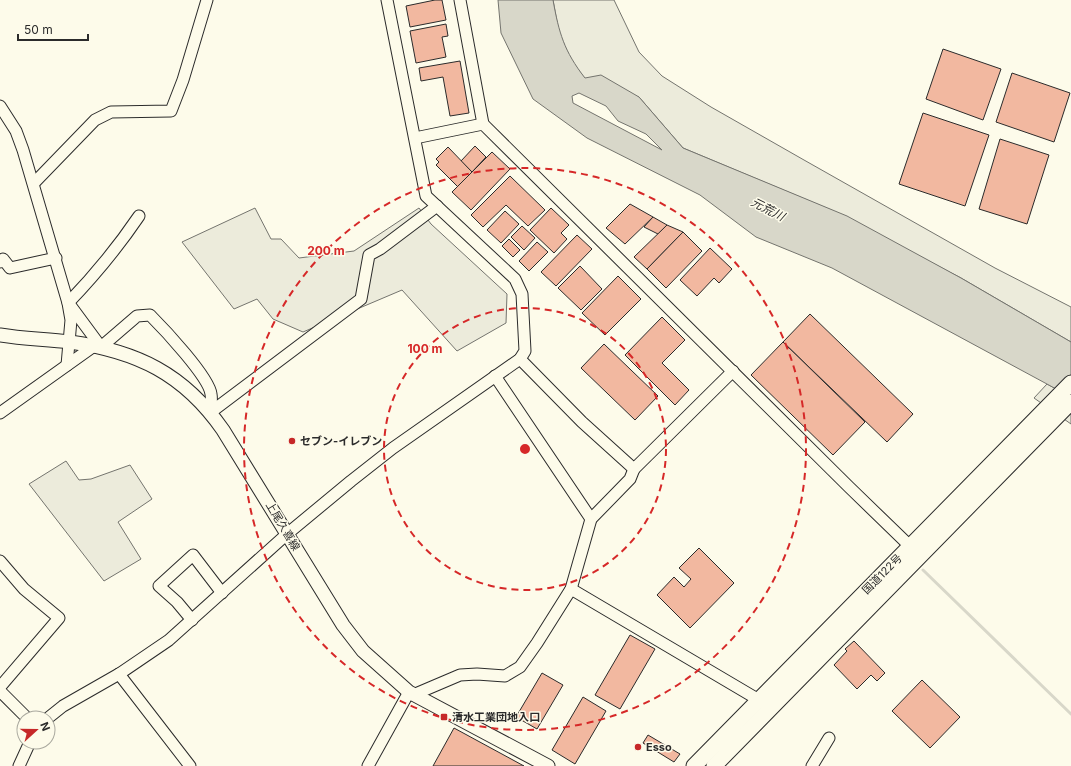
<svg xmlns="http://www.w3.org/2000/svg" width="1071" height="766" viewBox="0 0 1071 766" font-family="Inter,'Noto Sans JP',sans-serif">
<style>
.green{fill:#ecebdb;stroke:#74746e}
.water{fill:#d8d7c9;stroke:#74746e;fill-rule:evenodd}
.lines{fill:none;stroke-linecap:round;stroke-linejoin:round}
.stream{stroke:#d8d7c9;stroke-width:3}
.building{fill:#f2b8a0;stroke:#2b2b2b}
.minor-casing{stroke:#2b2b2b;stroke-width:13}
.major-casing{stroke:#2b2b2b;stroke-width:15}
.highway-casing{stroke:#2b2b2b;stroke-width:17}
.minor{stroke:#fdfbea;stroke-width:11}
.major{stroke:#fdfbea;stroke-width:13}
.highway{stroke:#fdfbea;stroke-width:15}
.ring{fill:none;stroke:#d62828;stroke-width:2;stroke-dasharray:7 5}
.poi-dot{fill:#c62828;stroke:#fdfbea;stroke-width:1.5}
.labels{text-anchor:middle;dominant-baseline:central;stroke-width:3;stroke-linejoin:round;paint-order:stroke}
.poi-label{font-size:11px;font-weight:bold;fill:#2b2b2b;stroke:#fdfbea;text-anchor:start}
.street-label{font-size:11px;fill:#2b2b2b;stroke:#fdfbea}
.water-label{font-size:12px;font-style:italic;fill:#2b2b2b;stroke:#fdfbea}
.centre{fill:#d62828;stroke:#fdfbea;stroke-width:2}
.ring-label{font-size:12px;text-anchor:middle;font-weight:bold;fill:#d62828;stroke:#fdfbea;stroke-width:3;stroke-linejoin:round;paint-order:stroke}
</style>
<rect width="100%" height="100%" fill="#fdfbea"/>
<g class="green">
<polygon points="553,0 614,0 639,52 662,76 711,107 804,160 995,268 1071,307 1071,342 961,278 831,210 683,148 639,97 585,79 571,60 559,33"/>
<polygon points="255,208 271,239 281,239 299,258 354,251 419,208 431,224 507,294 506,323 457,351 402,290 303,332 273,319 257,299 234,309 182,242"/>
<polygon points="1047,384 1071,397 1071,424 1034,398"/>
<polygon points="66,461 79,480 91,479 130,465 152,499 118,522 141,559 104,581 29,484"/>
</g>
<path class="water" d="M 498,0 L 553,0 C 559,33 564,51 585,78 L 601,75 L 639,97 L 683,148 L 847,216 L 961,278 L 1071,342 L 1071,397 L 832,268 L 756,237 L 700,195 L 587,138 L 533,99 L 501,33 ZM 579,93 L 606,106 L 618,121 L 646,134 L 662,150 L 573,103 L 572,96 Z"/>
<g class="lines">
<polyline class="stream" points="923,570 1071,714"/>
</g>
<g class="building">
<polygon points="435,0 442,0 446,20 410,27 406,6"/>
<polygon points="446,24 448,36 442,37 446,57 416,63 410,31"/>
<polygon points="943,49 1001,69 983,120 926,99"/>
<polygon points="460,61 469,113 450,116 443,77 421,81 419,68"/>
<polygon points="1012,73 1070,93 1054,142 996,122"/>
<polygon points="923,113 989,135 965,206 899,184"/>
<polygon points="1000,139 1049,155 1027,224 979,209"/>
<polygon points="475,146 486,157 472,172 461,161"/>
<polygon points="448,147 472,172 458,187 436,165 439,162 436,159"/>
<polygon points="492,152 510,169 471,210 452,192"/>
<polygon points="510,176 545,210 528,226 506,205 483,227 471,215"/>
<polygon points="630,204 653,217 625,244 606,228"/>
<polygon points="551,208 569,225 561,233 567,239 554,253 530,230"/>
<polygon points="505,211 519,224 501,243 487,230"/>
<polygon points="653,217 667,225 658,234 644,227"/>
<polygon points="667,225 683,232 647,269 634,257"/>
<polygon points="522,226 535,238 524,250 511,237"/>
<polygon points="683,232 702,251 666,288 647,269"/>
<polygon points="577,235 592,249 556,286 541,272"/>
<polygon points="509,239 520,250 513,257 502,246"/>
<polygon points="537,242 548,252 529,271 519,261"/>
<polygon points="710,248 732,269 719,283 714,278 697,296 680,280"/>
<polygon points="580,266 602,289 581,310 558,288"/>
<polygon points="618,276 641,299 605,335 582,313"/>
<polygon points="810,314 913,414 887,442 783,342"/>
<polygon points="662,317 685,340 662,363 689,390 675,405 625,355"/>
<polygon points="783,342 865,422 833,455 751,375"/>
<polygon points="604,344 658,396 635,420 581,368"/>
<polygon points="699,548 734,583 690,628 657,595 674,577 684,587 691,579 679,568"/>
<polygon points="630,635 655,649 620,709 595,695"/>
<polygon points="854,641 885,673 877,681 871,675 857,689 834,665 847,651 845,649"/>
<polygon points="542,673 563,685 537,729 516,717"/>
<polygon points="922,680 960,717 930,748 892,711"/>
<polygon points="583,697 606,711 575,764 552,750"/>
<polygon points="454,728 524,766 433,766"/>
<polygon points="648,735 680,754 674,762 643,743"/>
</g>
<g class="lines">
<g class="minor-casing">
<g id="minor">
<polyline points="460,0 483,124"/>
<polyline points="0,106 16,131 23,150 68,303 71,320 67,365"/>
<polyline points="415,138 483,124 849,487 915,551"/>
<polyline points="34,183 95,120 111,112 171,111 183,80 207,0"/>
<polyline points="0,262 3,259 10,268 56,258"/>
<path d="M 68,303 C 94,276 118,247 139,216"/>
<path d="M 70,305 L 101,347 L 137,316 L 150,315 C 164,329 209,377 211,394 C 212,400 211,406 211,412"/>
<polyline points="520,359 582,422 634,469 733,371"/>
<polyline points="495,376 591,519"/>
<polyline points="211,412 361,299 369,255 380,249 437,206"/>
<polyline points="0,413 94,346"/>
<polyline points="0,561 24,589 59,618 0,687"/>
<polyline points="571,589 764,703"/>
<polyline points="192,620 177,602 159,586 193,555 222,593"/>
<polyline points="119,674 190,766"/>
<polyline points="0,691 27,718"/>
<polyline points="413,695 460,675 477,674 505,676 520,667 537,643 571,589 591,519 630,479 634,469"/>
<polyline points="48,718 63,706 119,674 169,640 287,534 351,481 393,448 520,359 525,351 522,294 515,279 426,196 387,0"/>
<polyline points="19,766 30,742"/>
<polyline points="368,766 409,692"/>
<polyline points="812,766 829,738"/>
</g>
</g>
<g class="major-casing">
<path id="major" d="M 0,335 C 23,339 47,339 70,342 C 137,351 184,374 223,430 L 343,625 L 363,651 L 409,692 L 548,766"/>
</g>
<g class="highway-casing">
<g id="highway">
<polyline points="694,766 1071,383"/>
<polyline points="714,766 1071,402"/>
</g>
</g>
<use href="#minor" class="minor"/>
<use href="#major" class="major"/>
<use href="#highway" class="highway"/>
</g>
<g class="ring">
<circle cx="525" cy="449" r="141"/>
<circle cx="525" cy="449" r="281"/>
</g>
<g class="poi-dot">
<circle cx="292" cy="441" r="4"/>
<rect x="440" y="713" width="8" height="8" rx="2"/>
<circle cx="638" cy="747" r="4"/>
</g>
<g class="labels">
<g class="poi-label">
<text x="300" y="441">セブン-イレブン</text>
<text x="452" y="717">清水工業団地入口</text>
<text x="646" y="747">Esso</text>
</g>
<g class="street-label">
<text transform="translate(283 526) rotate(59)">上尾久喜線</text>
<text transform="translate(882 574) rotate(-45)">国道122号</text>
</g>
<g class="water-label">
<text transform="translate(768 209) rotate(27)">元荒川</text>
</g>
</g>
<circle cx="525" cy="449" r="6" class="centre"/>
<g class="ring-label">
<text x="326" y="255">200 m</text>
<text x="425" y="353">100 m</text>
</g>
<g transform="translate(36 730) rotate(69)"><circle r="19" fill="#fdfbea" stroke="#a9a89e"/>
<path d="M0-3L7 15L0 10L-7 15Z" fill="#c62828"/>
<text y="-6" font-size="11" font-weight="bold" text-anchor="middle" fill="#2b2b2b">N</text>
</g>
<path d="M18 34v6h70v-6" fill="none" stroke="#2b2b2b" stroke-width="2"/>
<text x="24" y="34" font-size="12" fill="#2b2b2b" stroke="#fdfbea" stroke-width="3" paint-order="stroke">50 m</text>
</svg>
